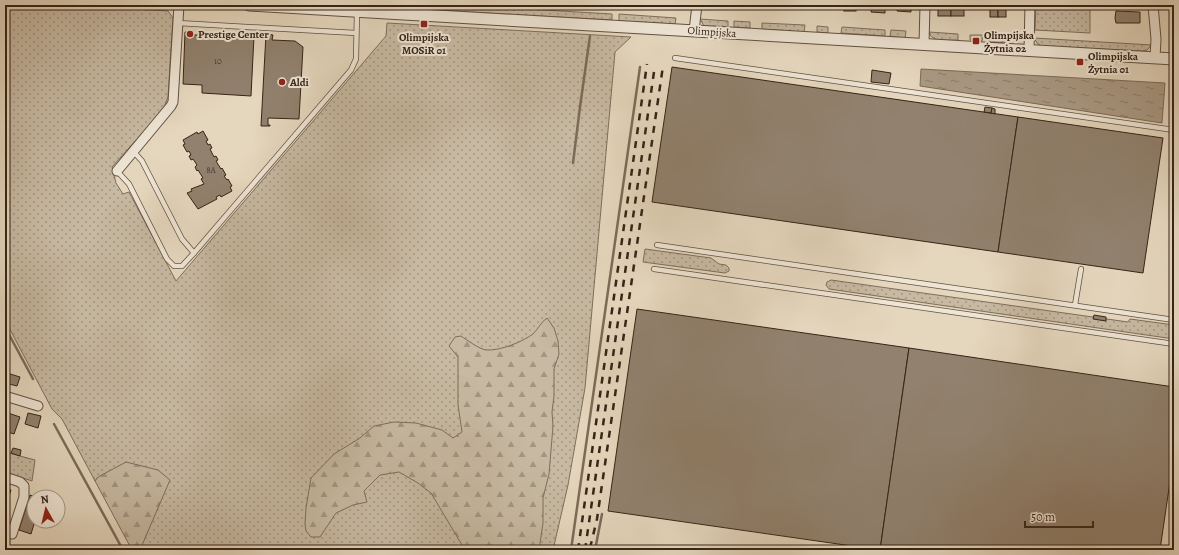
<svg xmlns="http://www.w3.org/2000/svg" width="1179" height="555" viewBox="0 0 1179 555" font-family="Alegreya,serif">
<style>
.grass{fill:url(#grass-dots);stroke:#7e6e5c}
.forest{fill:url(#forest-firs);stroke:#7e6e5c}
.water{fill:url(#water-ripples);stroke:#7c6b59}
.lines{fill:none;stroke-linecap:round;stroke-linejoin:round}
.stream{stroke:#7c6b59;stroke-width:2.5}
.building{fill:#91816e;stroke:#362417}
.service-casing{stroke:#625141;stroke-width:6}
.minor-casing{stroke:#625141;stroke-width:11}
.tertiary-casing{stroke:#625141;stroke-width:13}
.service{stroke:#eee5d5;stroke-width:4.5}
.minor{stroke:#eee5d5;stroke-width:9}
.tertiary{stroke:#eee5d5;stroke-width:11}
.rail{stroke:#362417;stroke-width:2.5;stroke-dasharray:7 7;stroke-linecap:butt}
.poi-dot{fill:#8f2418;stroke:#eee5d5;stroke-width:1.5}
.labels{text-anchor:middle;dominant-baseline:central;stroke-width:4;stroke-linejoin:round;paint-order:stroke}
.number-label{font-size:9px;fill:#4d3b2d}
.street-label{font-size:11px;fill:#362417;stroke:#eee5d5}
.poi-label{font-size:11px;font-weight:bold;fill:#362417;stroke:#eee5d5;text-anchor:start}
</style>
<defs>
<pattern id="grass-dots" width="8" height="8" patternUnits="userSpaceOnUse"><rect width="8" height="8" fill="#c7b9a2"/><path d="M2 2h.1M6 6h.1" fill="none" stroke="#a29683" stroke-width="1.8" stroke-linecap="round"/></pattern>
<pattern id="forest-firs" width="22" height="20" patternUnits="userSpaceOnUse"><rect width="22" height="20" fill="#c7b9a2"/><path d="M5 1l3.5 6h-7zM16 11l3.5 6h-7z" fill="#a29683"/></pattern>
<pattern id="water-ripples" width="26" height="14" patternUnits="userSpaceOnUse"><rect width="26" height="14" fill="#aa9a85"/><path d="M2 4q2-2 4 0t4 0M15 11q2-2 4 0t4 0" fill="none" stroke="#8b7d6c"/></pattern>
</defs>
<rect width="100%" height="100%" fill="#e5d7be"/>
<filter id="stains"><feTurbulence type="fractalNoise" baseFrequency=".005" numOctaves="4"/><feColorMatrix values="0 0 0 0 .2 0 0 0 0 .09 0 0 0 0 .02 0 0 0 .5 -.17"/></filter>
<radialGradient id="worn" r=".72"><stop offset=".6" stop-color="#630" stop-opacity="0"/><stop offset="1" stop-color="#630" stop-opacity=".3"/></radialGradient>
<g class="grass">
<polygon points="5,5 68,5 168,11 173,18 168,97 163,110 112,167 116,183 123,194 129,192 176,281 386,36 387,23 631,37 615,52 585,388 568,485 553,550 137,550 98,477 95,481 62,419 52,409 5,320"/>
<polygon points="380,5 458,5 612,14 612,20 380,7"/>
<polygon points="1036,5 1090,5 1090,33 1035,30"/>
<polygon points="619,14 676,18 675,24 619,21"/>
<polygon points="700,19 728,21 728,27 704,26"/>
<polygon points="734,21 750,22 750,28 734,27"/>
<polygon points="762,23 805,25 804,32 762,29"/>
<polygon points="817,26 828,27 828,33 817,32"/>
<polygon points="842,27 885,30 885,36 841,33"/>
<polygon points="891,30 906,31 905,38 890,36"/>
<path d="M 929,32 L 958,34 L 958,40 C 949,40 931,43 929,32 Z"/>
<polygon points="970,35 983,35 982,41 970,40"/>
<polygon points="988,36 1009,37 1009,43 988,42"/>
<polygon points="1034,38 1152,45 1147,50 1142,51 1041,46 1037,43"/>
<polygon points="645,249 711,258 719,264 726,265 729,268 729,271 725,273 643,262"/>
<polygon points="831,280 1128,322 1130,319 1174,325 1174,339 829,289 826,285 827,282"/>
<polygon points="5,452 35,460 32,481 5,472"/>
</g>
<g class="forest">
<path d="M 547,318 L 554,328 L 558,341 L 559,354 L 554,369 L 554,396 L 552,412 L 553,426 L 549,474 L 543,498 L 543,523 L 539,550 L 465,550 L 431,493 L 418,483 L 399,472 L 380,475 L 364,491 L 367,502 L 353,505 L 336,513 L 320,537 L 311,537 L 306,531 L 305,524 L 306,508 L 311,478 L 334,454 L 360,438 L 374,426 L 394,422 L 416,423 L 442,430 L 453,438 L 462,432 L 458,405 L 458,357 L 449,346 L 455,337 L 461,336 C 467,340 479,349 486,350 C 500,351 522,342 533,334 C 538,329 541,322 547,318 Z"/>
<polygon points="126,462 158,470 170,480 140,550 132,550 95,481 98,477"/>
</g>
<polygon class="water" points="921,69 1165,83 1162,123 920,86"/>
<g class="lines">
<g class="stream">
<polyline points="573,163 580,107 590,36"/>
<polyline points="5,327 33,379"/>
<polyline points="54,424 123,550"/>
<polyline points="571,550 640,67"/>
<polyline points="595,550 602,514"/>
</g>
</g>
<g class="building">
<rect x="794" y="5" width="11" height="3"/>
<rect x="844" y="5" width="12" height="6"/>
<polygon points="872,5 885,5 885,13 871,12"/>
<polygon points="897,5 911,5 911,12 897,11"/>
<rect x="938" y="5" width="13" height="11"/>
<rect x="951" y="5" width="13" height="11"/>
<rect x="990" y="5" width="8" height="12"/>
<rect x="998" y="5" width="8" height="12"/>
<polygon points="1116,11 1140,12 1140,23 1116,23 1115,18"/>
<polygon points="185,32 193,33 193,35 198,35 198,33 216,34 215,36 224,36 224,34 241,35 241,37 245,37 245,35 254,36 251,96 202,93 202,85 183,84"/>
<polygon points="266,34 273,35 272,40 295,41 303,47 299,119 268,118 268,125 270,125 270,126 261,126"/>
<polygon points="672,67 1018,117 998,252 652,202"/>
<polygon points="872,70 891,73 889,84 871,82"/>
<polygon points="985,107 992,108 991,113 984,112"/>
<polygon points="992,108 995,109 995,114 991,113"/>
<polygon points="1018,117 1163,138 1143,273 998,252"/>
<polygon points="203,131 208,140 206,141 208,145 210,144 212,148 210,149 214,157 216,156 218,160 216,161 221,169 222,168 226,175 224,176 227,180 228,179 232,186 230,187 232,191 221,197 220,195 216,197 217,199 198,209 187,193 192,191 191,189 204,184 201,179 203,178 198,170 197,171 195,167 197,165 193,159 191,160 189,156 191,155 189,151 187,152 183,145 185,144 183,140 197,132 198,134"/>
<polygon points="637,309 909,348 880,550 608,511"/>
<polygon points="1094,315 1106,317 1106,321 1093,319"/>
<polygon points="909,348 1174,387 1174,454 1160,550 880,550"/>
<polygon points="7,373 20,377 17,386 5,383"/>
<polygon points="8,413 20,417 14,434 5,431 5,422"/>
<polygon points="28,413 41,416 38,428 25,424"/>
<polygon points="13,448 21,450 20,456 11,453"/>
<polygon points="5,488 11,490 6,505 5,505"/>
<polygon points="30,495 35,497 34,497 35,521 31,534 19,530"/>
</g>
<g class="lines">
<g class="service-casing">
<g id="service">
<polyline points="178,23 356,33"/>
<polyline points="675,58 1174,130"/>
<polyline points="133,151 142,161 182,239 194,253 351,70 356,59 357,12"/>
<polyline points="117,171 129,184 167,259 174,266 182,266 194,253"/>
<polyline points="657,245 1174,320"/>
<polyline points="654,269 1174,344"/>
<polyline points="1075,305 1081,269"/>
<polyline points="1171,550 1174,528"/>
</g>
</g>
<g class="minor-casing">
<g id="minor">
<polyline points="1153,5 1156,39 1155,58"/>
<polyline points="694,31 697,5"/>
<polyline points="924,44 925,5"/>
<polyline points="1029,50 1030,5"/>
<polyline points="117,171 171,106 173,102 179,5"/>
<polyline points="5,396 38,406"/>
<polyline points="5,477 20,482 24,486 24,497 12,534"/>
</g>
</g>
<g class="tertiary-casing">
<polyline id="tertiary" points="249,5 1174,59"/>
</g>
<use href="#service" class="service"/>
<use href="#minor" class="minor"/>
<use href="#tertiary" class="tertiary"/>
<g class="rail">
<polyline points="590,548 597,519 663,66"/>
<polyline points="578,550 647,64"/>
<polyline points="585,550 655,65"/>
</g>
</g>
<g class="poi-dot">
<rect x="420" y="20" width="8" height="8" rx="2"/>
<circle cx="190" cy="34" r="4"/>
<rect x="972" y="37" width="8" height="8" rx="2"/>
<rect x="1076" y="58" width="8" height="8" rx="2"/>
<circle cx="282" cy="82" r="4"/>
</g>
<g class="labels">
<g class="number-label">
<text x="218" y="61">10</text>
<text x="211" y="170">8A</text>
</g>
<g class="street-label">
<text transform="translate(712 32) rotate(4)">Olimpijska</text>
</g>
<g class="poi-label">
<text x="198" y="34">Prestige Center</text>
<text x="984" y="35">Olimpijska<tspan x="984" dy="13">Żytnia 02</tspan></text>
<text x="424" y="37" text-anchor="middle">Olimpijska<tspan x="424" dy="13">MOSiR 01</tspan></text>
<text x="1088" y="56">Olimpijska<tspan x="1088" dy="13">Żytnia 01</tspan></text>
<text x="290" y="82">Aldi</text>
</g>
</g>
<rect width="1179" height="555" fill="none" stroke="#e5d7be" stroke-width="20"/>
<rect x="6" y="6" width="1167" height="543" fill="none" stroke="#362417" stroke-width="2"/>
<rect x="10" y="10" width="1159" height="535" fill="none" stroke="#362417"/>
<g transform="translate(46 509) rotate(352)"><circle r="19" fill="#eee5d5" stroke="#a49889"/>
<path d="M0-3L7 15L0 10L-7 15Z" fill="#8f2418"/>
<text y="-6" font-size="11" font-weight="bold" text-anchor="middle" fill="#362417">N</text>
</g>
<path d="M1025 521v6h68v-6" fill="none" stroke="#362417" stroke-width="2"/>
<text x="1031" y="521" font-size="12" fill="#362417" stroke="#eee5d5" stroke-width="3" paint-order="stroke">50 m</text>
<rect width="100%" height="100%" filter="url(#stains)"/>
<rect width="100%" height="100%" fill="url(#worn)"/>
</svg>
